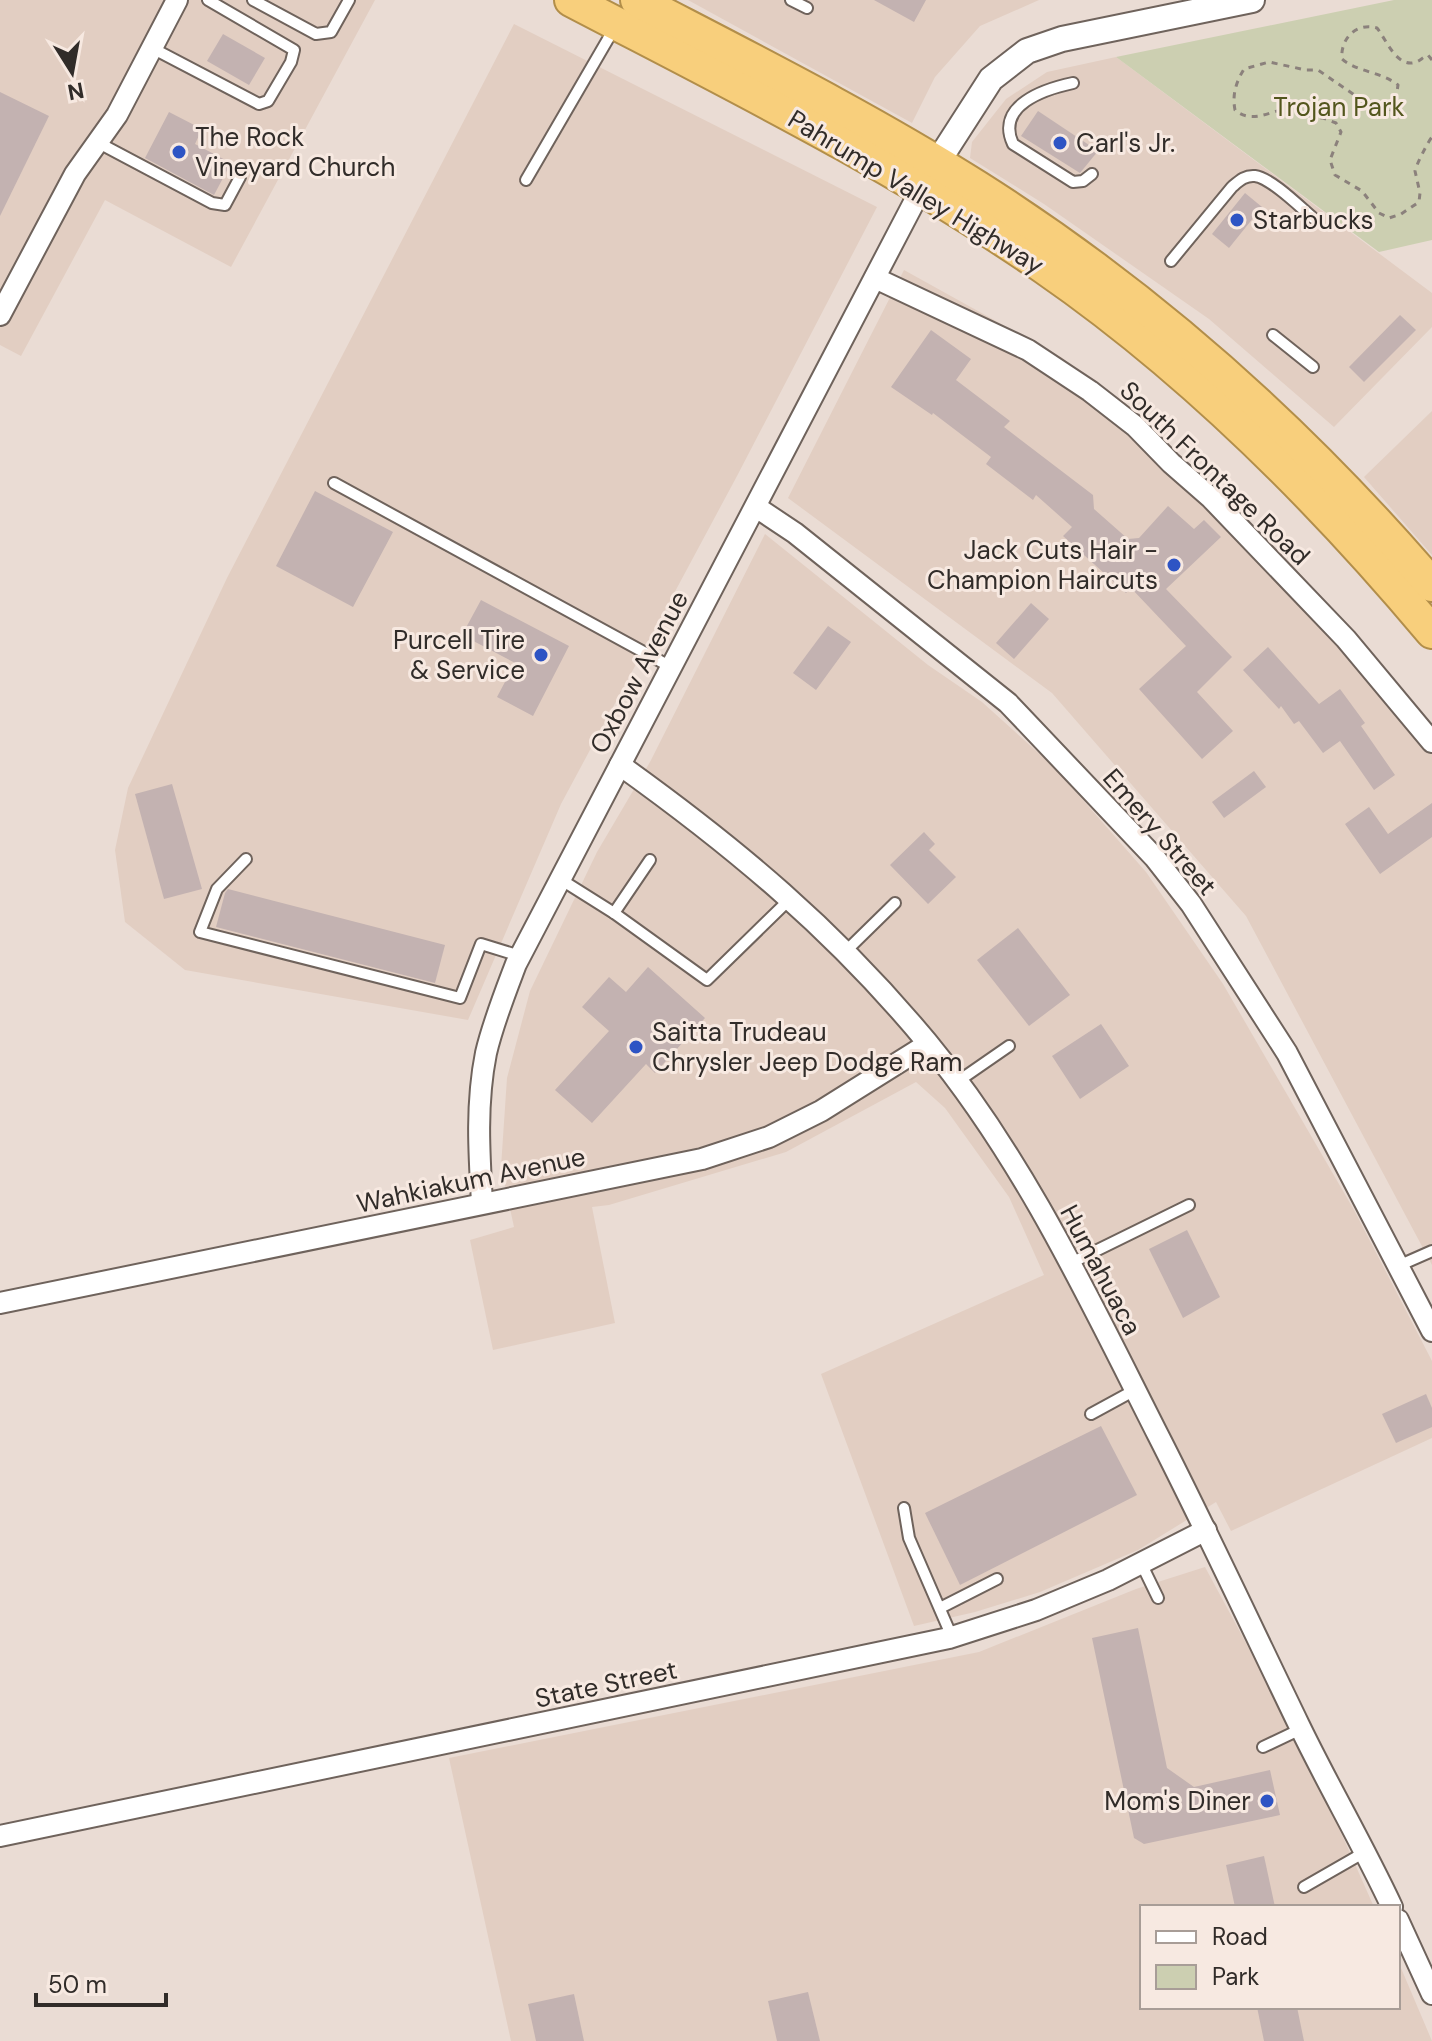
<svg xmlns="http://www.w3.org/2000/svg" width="1432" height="2041" viewBox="0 0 1432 2041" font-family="'DM Sans',sans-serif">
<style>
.built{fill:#e2cec2}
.green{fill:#cccfb1}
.building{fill:#c3b2b1}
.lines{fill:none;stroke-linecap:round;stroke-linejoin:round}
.service-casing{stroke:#6f635c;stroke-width:14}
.minor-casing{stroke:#6f635c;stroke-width:24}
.tertiary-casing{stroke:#6f635c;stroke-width:28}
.trunk-casing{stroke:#b28e4a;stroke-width:36}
.path{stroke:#8b817c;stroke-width:3;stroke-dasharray:6 6;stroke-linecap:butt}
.service{stroke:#fff;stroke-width:10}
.minor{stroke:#fff;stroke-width:20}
.tertiary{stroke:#fff;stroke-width:24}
.trunk{stroke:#f8cf7c;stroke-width:32}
.poi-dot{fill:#2e54c4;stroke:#f7e9e1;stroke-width:3}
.labels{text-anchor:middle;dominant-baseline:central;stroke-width:6;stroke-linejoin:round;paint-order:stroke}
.park-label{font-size:26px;fill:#53561d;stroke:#f7e9e1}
.poi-label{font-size:26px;fill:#312c29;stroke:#f7e9e1;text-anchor:start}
.street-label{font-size:26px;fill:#312c29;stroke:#f7e9e1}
</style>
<rect width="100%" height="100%" fill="#eadcd4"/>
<g class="built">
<polygon points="0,0 375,0 231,267 105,200 21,356 0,345"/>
<polygon points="688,0 1039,0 980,26 935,77 912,123"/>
<polygon points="514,24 877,207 737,476 561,804 468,1020 185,970 125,922 115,850 128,788 227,578"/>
<polygon points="1116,57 1432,293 1432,327 1334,427 1209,319 1044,204 970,158 972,142 1006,99 1047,72"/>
<polygon points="904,270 1061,357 1123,404 1292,565 1432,728 1432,1265 1246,916 1052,693 788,498"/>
<polygon points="1432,411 1432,555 1364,477"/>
<polygon points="765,534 928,665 982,702 1054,767 1146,872 1223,984 1354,1210 1432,1361 1432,1438 1231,1531 1216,1502 1138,1550 1040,1592 975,1612 914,1626 821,1374 1044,1275 1009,1197 945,1108 916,1082 786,1152 609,1205 592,1207 615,1323 493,1350 470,1240 514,1227 501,1167 507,1078 530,991 597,852 650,762"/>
<polygon points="1205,1567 1307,1756 1374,1907 1142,1907 1142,2007 1398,2007 1398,1961 1432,2041 511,2041 449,1758 979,1652 1136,1589"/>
</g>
<polygon class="green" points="1394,0 1432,0 1432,240 1379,252 1116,57"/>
<g class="building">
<polygon points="874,0 926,0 914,22"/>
<polygon points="223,34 265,58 249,85 207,61"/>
<polygon points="0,92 49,116 0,216"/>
<polygon points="1038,111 1098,151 1080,173 1021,136"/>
<polygon points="169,112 202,129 195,144 231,163 214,195 145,158"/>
<polygon points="1245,193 1262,207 1229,248 1212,234"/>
<polygon points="1400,315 1416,330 1364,382 1349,367"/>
<polygon points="931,330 971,359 956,380 1010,421 1004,427 1093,495 1094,509 1128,539 1139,538 1168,506 1194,529 1204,520 1221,537 1166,589 1232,657 1197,692 1233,731 1202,759 1139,689 1186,646 1131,588 1126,593 1063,536 1072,527 1036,495 1033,500 986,464 991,457 933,413 932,415 891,387"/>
<polygon points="315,491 393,532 353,607 276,566"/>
<polygon points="481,600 569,646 533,716 497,697 515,663 462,635"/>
<polygon points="1031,603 1049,619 1014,659 996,643"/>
<polygon points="828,626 851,642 816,690 793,673"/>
<polygon points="1268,647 1319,704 1340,689 1365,723 1361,726 1395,775 1374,790 1340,741 1323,753 1299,721 1294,724 1281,706 1279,709 1243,670"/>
<polygon points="1254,771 1266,787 1224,818 1212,802"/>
<polygon points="172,784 202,889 164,899 135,794"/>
<polygon points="1432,803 1432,837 1380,874 1345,824 1369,807 1388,834"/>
<polygon points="924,832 935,844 929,850 956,877 928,904 890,865"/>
<polygon points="228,889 445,945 435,983 216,927 225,893"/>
<polygon points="1018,928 1070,995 1029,1026 977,960"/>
<polygon points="648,967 705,1018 655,1073 646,1064 592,1123 555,1090 609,1031 582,1007 609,977 626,992"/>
<polygon points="1101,1024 1129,1066 1080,1099 1052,1056"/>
<polygon points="1187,1230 1220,1297 1183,1318 1149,1249"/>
<polygon points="1426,1394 1432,1408 1432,1427 1396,1443 1382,1414"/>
<polygon points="1101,1426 1137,1495 960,1585 925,1513"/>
<polygon points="1138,1628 1167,1768 1194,1787 1270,1770 1280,1815 1144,1844 1134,1838 1092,1638"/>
<polygon points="1264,1856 1275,1907 1235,1907 1226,1865"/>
<polygon points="808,1992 820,2041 777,2041 768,2001"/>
<polygon points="574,1994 584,2041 536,2041 528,2004"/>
<polygon points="1257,2007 1297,2007 1304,2041 1264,2041"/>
</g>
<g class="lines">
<g class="service-casing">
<g id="service">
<polyline points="253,0 316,34 331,32 349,0"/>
<polyline points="791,0 807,8"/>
<polyline points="152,48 259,104 268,101 291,62 294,50 208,0"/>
<path d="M 1073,83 C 1045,89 995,105 1013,144 L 1073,182 L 1083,181 L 1092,174"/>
<polyline points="97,142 212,203 225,205 240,177"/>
<polyline points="526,180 615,27"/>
<path d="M 1171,261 L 1232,187 C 1239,181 1245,175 1255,176 C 1271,178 1300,207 1313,218"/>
<polyline points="1273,335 1313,367"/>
<polyline points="334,483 671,667"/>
<polyline points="246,859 217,889 200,932 460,998 481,944 520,956"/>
<polyline points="560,879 614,913 707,980 791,898"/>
<polyline points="614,913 650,860"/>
<polyline points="846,951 895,903"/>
<polyline points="957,1082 1009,1046"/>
<polyline points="1071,1263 1189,1205"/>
<polyline points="1398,1266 1432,1251"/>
<polyline points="1091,1414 1135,1390"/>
<polyline points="904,1508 909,1538 952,1637"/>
<polyline points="1141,1563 1158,1598"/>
<polyline points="940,1608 997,1579"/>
<polyline points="1263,1747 1301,1729"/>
<polyline points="1304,1887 1365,1852"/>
</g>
</g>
<g class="minor-casing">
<g id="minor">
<polyline points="875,278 1028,350 1090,391 1135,426 1171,463 1211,498 1346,639 1432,742"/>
<polyline points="0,315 75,174 117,115 177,0"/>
<polyline points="756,507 795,533 1008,703 1155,858 1191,904 1287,1053 1432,1331"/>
<path d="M 620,765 C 736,848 835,931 927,1042 C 1024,1159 1089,1299 1158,1435 C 1207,1531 1252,1628 1299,1725 C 1329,1787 1363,1845 1392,1907"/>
<path d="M 482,1202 C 479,1152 476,1103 486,1053 C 493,1023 505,993 516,964 L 921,189"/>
<polyline points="0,1303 702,1159 769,1137 821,1111 928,1044"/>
<polyline points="0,1836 949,1638 1036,1610 1108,1580 1206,1530"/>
<polyline points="1398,1920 1432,1994"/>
</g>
</g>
<g class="tertiary-casing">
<polyline id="tertiary" points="937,163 991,79 1027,51 1062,39 1252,0"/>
</g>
<g class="trunk-casing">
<g id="trunk">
<path d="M 571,0 C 732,84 896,165 1045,268 C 1191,369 1318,496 1432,632"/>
<path d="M 637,0 C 752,60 868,118 977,187 C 1149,296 1300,431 1432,585"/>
</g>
</g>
<path class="path" d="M 1432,60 L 1428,55 C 1423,57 1420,61 1416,62 C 1397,69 1386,39 1377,28 C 1356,22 1340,39 1342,59 C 1357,72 1382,72 1398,85 L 1395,105 L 1390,112 L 1372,107 L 1318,70 L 1306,70 L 1269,62 L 1244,69 C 1236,82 1232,95 1235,110 C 1251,124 1269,112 1288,108 L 1309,118 L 1323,118 L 1336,123 L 1341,132 L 1330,160 L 1335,175 L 1362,191 L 1379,213 L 1389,218 L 1401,214 L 1419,202 L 1420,193 L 1415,171 C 1416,165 1429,140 1432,137"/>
<use href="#service" class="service"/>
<use href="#minor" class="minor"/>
<use href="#tertiary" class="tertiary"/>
<use href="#trunk" class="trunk"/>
</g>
<g class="poi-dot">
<circle cx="1060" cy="143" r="8"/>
<circle cx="179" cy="152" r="8"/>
<circle cx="1237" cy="220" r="8"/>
<circle cx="1174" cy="565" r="8"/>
<circle cx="541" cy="655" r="8"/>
<circle cx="636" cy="1047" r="8"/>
<circle cx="1267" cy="1801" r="8"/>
</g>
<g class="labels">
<g class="park-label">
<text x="1339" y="107">Trojan Park</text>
</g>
<g class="poi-label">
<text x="195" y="137">The Rock<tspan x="195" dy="30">Vineyard Church</tspan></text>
<text x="1076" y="143">Carl's Jr.</text>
<text x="1253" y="220">Starbucks</text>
<text x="1158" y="550" text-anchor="end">Jack Cuts Hair -<tspan x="1158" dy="30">Champion Haircuts</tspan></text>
<text x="525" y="640" text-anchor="end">Purcell Tire<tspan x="525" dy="30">&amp; Service</tspan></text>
<text x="652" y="1032">Saitta Trudeau<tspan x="652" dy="30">Chrysler Jeep Dodge Ram</tspan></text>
<text x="1251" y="1801" text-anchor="end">Mom's Diner</text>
</g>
<g class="street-label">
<text transform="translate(916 192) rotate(31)">Pahrump Valley Highway</text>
<text transform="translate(1215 473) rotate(44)">South Frontage Road</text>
<text transform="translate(639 672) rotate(-62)">Oxbow Avenue</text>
<text transform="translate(1160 832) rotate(49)">Emery Street</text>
<text transform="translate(471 1180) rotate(-12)">Wahkiakum Avenue</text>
<text transform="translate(1101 1270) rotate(62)">Humahuaca</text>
<text transform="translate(606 1684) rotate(-12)">State Street</text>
</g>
</g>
<rect x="1140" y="1905" width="260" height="104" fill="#f7e9e1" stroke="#a89d97" stroke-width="2"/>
<rect x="1156" y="1931" width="40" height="12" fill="#ffffff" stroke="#a89d97" stroke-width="2"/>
<text x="1212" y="1945" font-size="24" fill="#312c29">Road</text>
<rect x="1156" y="1965" width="40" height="24" fill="#cccfb1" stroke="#a89d97" stroke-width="2"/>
<text x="1212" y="1985" font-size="24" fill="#312c29">Park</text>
<g transform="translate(72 72) rotate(169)" stroke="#f7e9e1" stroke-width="6" paint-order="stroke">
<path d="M0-6L14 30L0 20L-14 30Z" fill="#312c29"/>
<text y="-12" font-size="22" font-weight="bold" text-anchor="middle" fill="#312c29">N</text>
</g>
<path d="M36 1993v12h130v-12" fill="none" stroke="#312c29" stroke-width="4"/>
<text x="48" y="1993" font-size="24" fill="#312c29" stroke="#f7e9e1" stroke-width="6" paint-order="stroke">50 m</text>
</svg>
